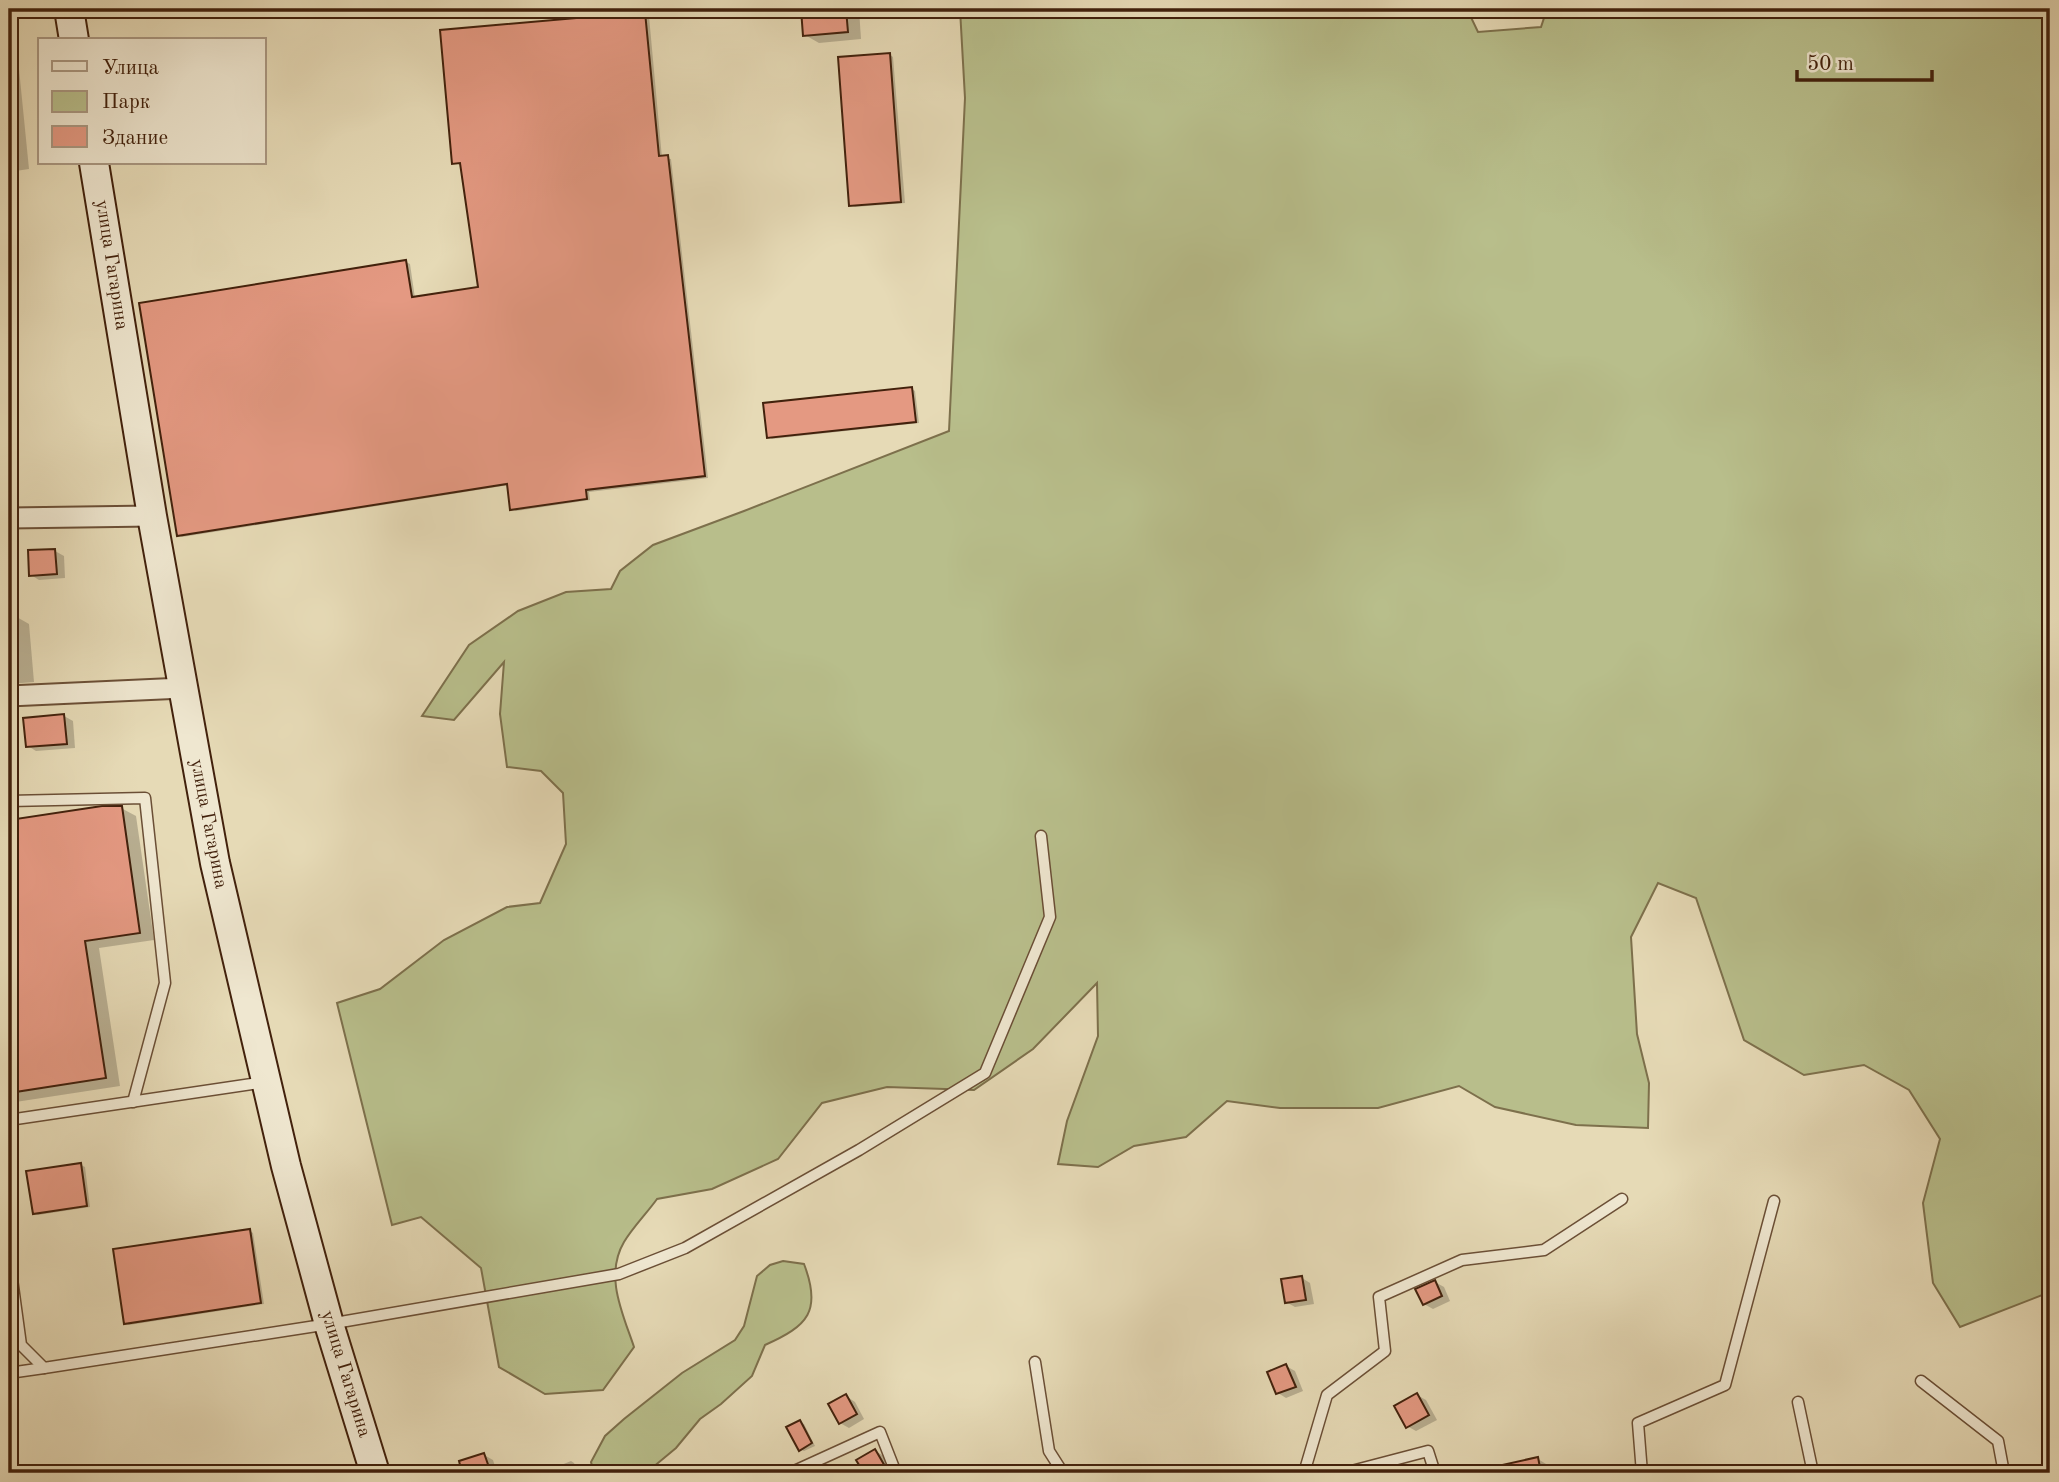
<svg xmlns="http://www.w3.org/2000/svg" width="2059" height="1482" viewBox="0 0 2059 1482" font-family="'Old Standard TT',serif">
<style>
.green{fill:#b8be8b;stroke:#7d704c;stroke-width:2}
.shadow{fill:#0003}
.building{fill:#e49982;stroke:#42210c;stroke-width:2}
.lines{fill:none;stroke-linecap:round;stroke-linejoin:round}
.lane-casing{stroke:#6b4f36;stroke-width:13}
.street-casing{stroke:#6b4f36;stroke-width:23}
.secondary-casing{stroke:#42210c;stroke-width:32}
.lane{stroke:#efe7d0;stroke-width:10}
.street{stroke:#efe7d0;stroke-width:19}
.secondary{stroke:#efe7d0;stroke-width:28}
.labels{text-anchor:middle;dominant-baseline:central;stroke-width:7;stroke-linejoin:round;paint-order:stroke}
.street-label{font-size:19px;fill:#42210c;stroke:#efe7d0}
</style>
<rect width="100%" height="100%" fill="#e6dab6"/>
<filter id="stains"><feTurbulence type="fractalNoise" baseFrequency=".00286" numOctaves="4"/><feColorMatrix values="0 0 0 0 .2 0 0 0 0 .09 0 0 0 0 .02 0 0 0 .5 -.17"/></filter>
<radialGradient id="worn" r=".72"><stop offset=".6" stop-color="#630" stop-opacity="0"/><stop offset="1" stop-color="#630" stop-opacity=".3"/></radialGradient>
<g class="green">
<path d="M 960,9 L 1467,9 L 1478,32 L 1541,27 L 1547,9 L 2050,9 L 2050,1292 L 1960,1327 L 1933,1283 L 1923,1203 L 1940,1139 L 1909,1090 L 1864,1065 L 1804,1075 L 1744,1040 L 1696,898 L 1658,883 L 1631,937 L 1637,1034 L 1649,1083 L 1648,1128 L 1576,1125 L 1495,1107 L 1459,1086 L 1378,1108 L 1280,1108 L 1227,1101 L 1186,1137 L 1134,1146 L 1098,1167 L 1058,1164 L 1067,1121 L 1098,1036 L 1097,983 L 1033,1049 L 974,1090 L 887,1087 L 822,1103 L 778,1159 L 712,1189 L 657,1199 C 647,1213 633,1227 624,1242 C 604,1276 623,1314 634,1347 L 603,1390 L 545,1394 L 499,1367 L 481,1268 L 421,1217 L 392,1225 L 337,1003 L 380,989 L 444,940 L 507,907 L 540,903 L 566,844 L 563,793 L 541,771 L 507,767 L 500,714 L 504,662 L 454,720 L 422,716 L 469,645 L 518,611 L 566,592 L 611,589 L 620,571 L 653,545 L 744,511 L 949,431 L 965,98 Z"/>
<path d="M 783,1261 L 804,1264 C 822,1311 808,1326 765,1345 L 752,1376 L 721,1404 L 700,1419 L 676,1448 L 652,1468 L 640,1473 L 594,1473 L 591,1462 L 605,1436 L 624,1419 L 682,1373 L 735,1340 L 744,1326 L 757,1276 L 770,1265 Z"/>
</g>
<g class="shadow">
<polygon points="9,9 13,9 29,169 9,172"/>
<polygon points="391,9 426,9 426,11 395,14"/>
<polygon points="803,9 859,9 861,39 819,43 805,35"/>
<polygon points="645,14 649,16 662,158 671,159 708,478 589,492 590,500 516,511 512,509 509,485 182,537 178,535 406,262 410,264 415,298 480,288 462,164 454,163"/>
<polygon points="890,55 893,57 905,203 855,207 851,205"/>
<polygon points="912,389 915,391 919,423 772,439 769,437"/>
<polygon points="55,551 64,556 65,578 39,580 31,575"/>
<polygon points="15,616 29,624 34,682 9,684 9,617"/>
<polygon points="64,716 73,721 75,748 36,751 28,746"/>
<polygon points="102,808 121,808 136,816 154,940 99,948 120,1086 9,1103 9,822"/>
<polygon points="81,1165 85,1167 90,1207 38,1215 34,1213"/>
<polygon points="250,1231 253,1233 264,1304 129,1325 125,1323"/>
<polygon points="1302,1278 1310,1283 1314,1304 1295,1307 1286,1302"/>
<polygon points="1435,1282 1444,1287 1450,1301 1433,1309 1424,1304"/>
<polygon points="1286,1366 1295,1371 1303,1391 1286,1398 1278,1393"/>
<polygon points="1417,1395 1426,1400 1437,1420 1416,1431 1407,1426"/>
<polygon points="846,1396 855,1402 864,1419 849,1428 840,1423"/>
<polygon points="800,1422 804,1424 815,1446 804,1451 800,1449"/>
<polygon points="875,1451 884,1456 893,1473 866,1473 859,1461"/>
<polygon points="484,1455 493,1460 497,1473 464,1473 461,1462"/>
<polygon points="1538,1459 1546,1464 1548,1473 1511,1473 1509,1465"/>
<polygon points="571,1461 574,1463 579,1473 557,1473 554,1468"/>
</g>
<g class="building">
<polygon points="801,9 846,9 848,32 803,36"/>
<polygon points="645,12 659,156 668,155 705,476 586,490 587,499 510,510 507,484 177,536 139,303 406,260 412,297 478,287 460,163 452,164 440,30"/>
<polygon points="890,53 901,202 849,206 838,57"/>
<polygon points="912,387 916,422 767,438 763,403"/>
<polygon points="55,549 57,574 29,576 28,550"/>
<polygon points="64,714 67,744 26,747 23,718"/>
<polygon points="102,806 122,806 140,933 85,941 106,1078 9,1093 9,820"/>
<polygon points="81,1163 87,1206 33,1214 26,1171"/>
<polygon points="250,1229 261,1303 124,1324 113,1249"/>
<polygon points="1302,1276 1306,1300 1285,1303 1281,1279"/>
<polygon points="1435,1280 1442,1296 1423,1305 1415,1289"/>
<polygon points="1286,1364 1296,1387 1276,1394 1267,1372"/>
<polygon points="1417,1393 1429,1415 1406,1428 1394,1406"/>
<polygon points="846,1394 857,1414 839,1424 828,1404"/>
<polygon points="800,1420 812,1443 799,1451 786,1427"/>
<polygon points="875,1449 886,1468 888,1473 864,1473 856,1460"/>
<polygon points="484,1453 491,1473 462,1473 459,1461"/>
<polygon points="1538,1457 1541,1473 1493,1473 1493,1467"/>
</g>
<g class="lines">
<g class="lane-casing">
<g id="lane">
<polyline points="9,801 145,798 165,983 133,1102"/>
<polyline points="9,1120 265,1082"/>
<polyline points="9,1257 21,1345 44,1368 329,1324 619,1274 685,1248 859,1150 985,1073 1050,917 1041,836"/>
<polyline points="1035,1362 1049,1451 1063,1473"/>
<polyline points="9,1373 44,1368"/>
<polyline points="1921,1381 1998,1441 2004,1473"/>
<polyline points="1798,1402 1813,1473"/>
<polyline points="790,1473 880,1432 896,1473"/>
<polyline points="1304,1473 1327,1395 1385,1351 1379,1297 1462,1260 1544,1250 1622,1199"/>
<polyline points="1344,1473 1428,1451 1435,1473"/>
<polyline points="1642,1473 1638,1423 1725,1385 1774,1201"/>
</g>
</g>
<g class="street-casing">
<g id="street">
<polyline points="9,518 152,516"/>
<polyline points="9,696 183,688"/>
</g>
</g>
<g class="secondary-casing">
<g id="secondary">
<polyline points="69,9 74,40"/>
<polyline points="94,163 152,516 215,863 286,1166 329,1324 375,1473"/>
</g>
</g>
<use href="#lane" class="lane"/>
<use href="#street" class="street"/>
<use href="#secondary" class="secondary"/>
</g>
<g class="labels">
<g class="street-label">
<text transform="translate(111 265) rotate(81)">улица Гагарина</text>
<text transform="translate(208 824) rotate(79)">улица Гагарина</text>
<text transform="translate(345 1374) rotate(73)">улица Гагарина</text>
</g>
</g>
<rect width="2059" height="1482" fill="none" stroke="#e6dab6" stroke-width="35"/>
<rect x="10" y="10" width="2038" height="1461" fill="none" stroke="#42210c" stroke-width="3.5"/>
<rect x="18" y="18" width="2024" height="1447" fill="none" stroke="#42210c" stroke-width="2"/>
<rect x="38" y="38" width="228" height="126" fill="#efe7d0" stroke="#aa9882" stroke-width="2"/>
<rect x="52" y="61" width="35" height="10" fill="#efe7d0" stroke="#aa9882" stroke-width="2"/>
<text x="102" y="74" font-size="21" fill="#42210c">Улица</text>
<rect x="52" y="91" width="35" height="21" fill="#b8be8b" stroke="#aa9882" stroke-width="2"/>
<text x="102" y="108" font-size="21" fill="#42210c">Парк</text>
<rect x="52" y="126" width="35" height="21" fill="#e49982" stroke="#aa9882" stroke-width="2"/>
<text x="102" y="144" font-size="21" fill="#42210c">Здание</text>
<path d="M1797 70v10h135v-10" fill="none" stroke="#42210c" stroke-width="3.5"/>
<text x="1807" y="70" font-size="21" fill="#42210c" stroke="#efe7d0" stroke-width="5" paint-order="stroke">50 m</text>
<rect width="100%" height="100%" filter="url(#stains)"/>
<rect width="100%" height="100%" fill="url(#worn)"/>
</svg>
